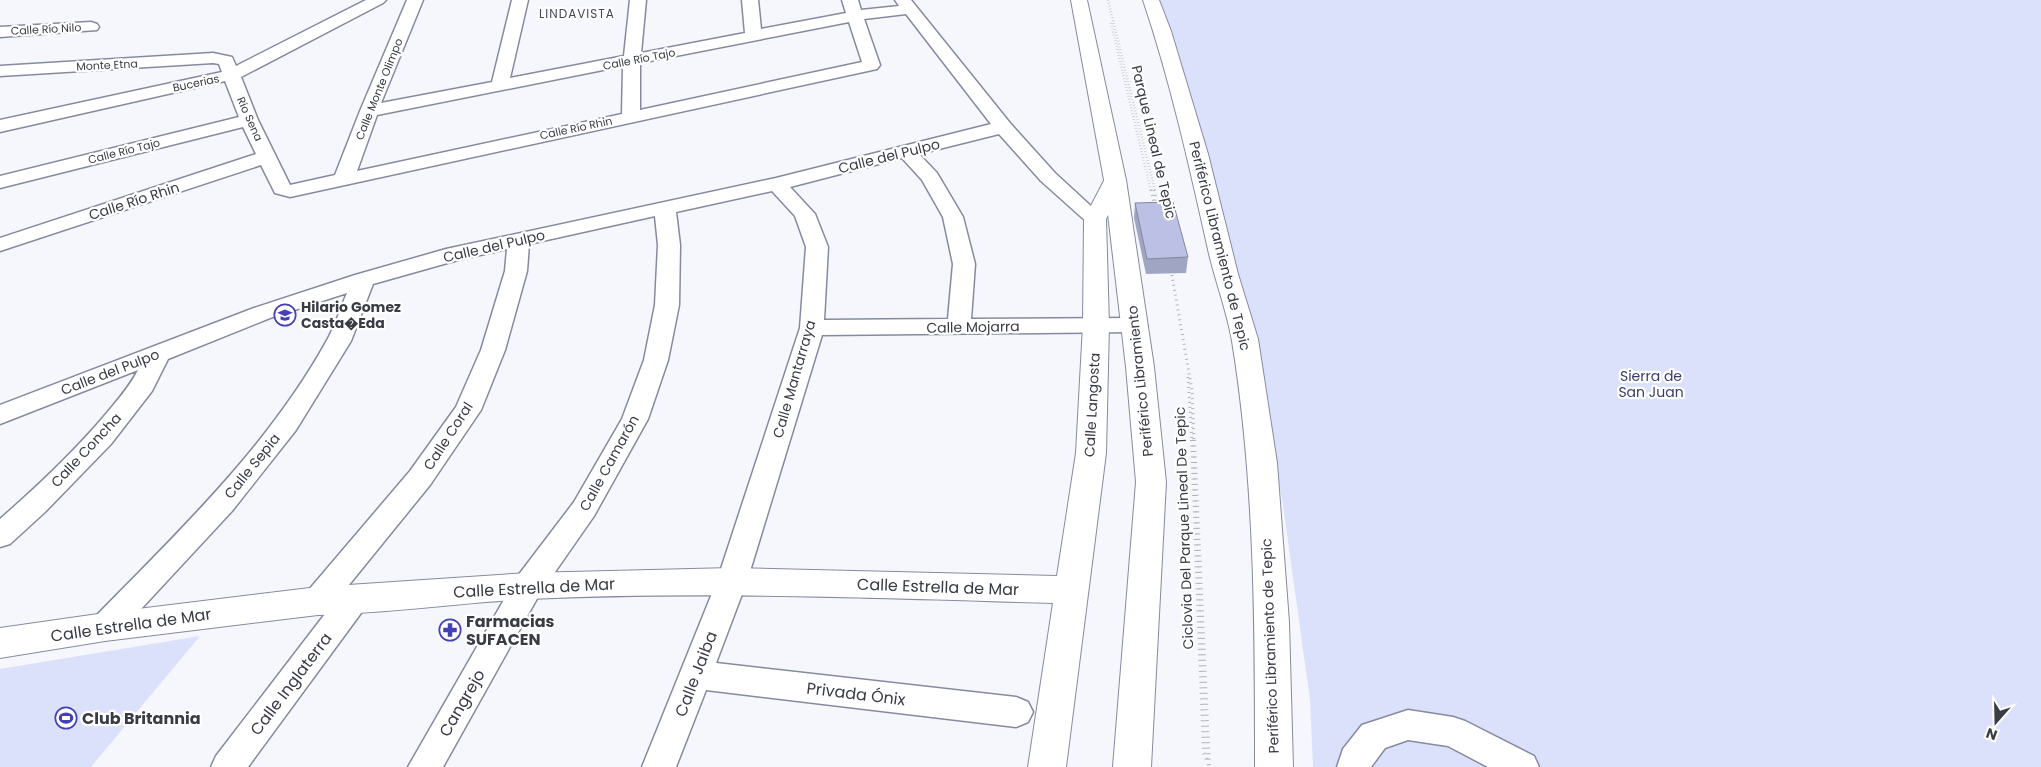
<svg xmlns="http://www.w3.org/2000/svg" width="2041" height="767" viewBox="0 0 2041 767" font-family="Poppins,sans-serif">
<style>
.green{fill:#dce1fb}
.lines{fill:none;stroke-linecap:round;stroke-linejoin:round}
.minor-casing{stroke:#868aa0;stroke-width:3}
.tertiary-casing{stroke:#868aa0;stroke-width:2}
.trunk-casing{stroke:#868aa0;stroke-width:2}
.path-far2{stroke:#b1b3ba;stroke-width:2.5;stroke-dasharray:0.5 2.5;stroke-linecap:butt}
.path-far1{stroke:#b1b3ba;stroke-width:3;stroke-dasharray:1 4;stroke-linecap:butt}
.path{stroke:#b1b3ba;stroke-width:4;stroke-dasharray:1 4.5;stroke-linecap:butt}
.minor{fill:#fff;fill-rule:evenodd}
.tertiary{fill:#fff;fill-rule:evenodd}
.trunk{fill:#fff;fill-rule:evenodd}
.wall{fill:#a1a5c4}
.building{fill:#bbc0e4;stroke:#8386a0}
.labels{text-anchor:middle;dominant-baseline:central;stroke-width:4.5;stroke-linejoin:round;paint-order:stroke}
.far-street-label{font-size:11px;fill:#393b45;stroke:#fff}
.far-neighbourhood-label{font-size:12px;letter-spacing:1px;fill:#44475b;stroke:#fff}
.street-label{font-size:14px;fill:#393b45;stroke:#fff}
.poi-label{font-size:14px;font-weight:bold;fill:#393b45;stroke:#fff;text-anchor:start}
.park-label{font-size:14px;fill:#383c6c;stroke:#fff}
.near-street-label{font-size:16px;fill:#393b45;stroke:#fff}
.near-poi-label{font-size:16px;font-weight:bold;fill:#393b45;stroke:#fff;text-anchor:start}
</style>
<rect width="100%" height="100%" fill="#f6f7fc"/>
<g class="green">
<polygon points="1155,0 2041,0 2041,767 1313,767 1310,700 1282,498 1219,232"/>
<polygon points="200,636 91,767 0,767 0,669"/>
</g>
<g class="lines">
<g class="minor-casing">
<g id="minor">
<path d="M 366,0 L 386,0 L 383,3 L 241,77 L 258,120 L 290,185 L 335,175 L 360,111 L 407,0 L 423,0 L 381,103 L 492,82 L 512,0 L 528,0 L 510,78 L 624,56 L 630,0 L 646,0 L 641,53 L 745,33 L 742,0 L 758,0 L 761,29 L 846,13 L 842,0 L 858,0 L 861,10 L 899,6 L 895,0 L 911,0 L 1010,123 L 1055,173 L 1105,219 L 1102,223 L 1095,225 L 1088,223 L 1041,181 L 999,134 L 919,154 L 937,173 L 963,217 L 975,264 L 971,319 L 1135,318 L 1143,320 L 1147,325 L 1143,330 L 1135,332 L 822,335 L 747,581 L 716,663 L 1016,697 L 1028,702 L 1033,712 L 1028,722 L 1016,727 L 706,690 L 676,767 L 642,767 L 717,581 L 800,328 L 806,247 L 795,216 L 772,191 L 676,212 L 680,245 L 679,305 L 668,360 L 648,419 L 594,516 L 539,595 L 443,767 L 408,767 L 517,577 L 574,502 L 622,419 L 644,360 L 655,305 L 658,245 L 655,216 L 529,244 L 527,271 L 505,350 L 481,410 L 430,485 L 344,591 L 353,588 L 364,591 L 368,600 L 364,609 L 248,767 L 211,767 L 216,756 L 328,610 L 318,613 L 307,610 L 303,601 L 307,592 L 410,471 L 456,407 L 481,350 L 505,271 L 507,249 L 458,260 L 373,284 L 351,341 L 296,430 L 232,511 L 116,636 L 105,640 L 94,636 L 89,627 L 94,618 C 178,532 267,448 326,342 C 335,327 340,309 347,293 L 270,318 L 168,359 L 152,391 L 111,444 L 45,512 L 10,544 L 0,547 L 0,519 C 39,485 78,448 111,408 C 121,396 131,384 138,370 L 0,424 L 0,405 L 254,308 L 355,275 L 446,249 L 776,178 L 991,124 L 906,14 L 864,19 L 880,65 L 877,69 L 290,197 L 275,193 L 261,165 L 0,251 L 0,238 L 256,154 L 243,127 L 0,188 L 0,176 L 239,117 L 225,81 L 0,132 L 0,120 L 222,72 L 219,64 L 213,63 L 0,76 L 0,66 L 213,53 L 232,57 L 236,66 ZM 849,22 L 862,62 L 640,110 L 640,63 ZM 623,66 L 622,114 L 357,171 L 377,115 ZM 902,158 L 922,180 L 943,217 L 953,264 L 948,319 L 824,320 L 828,247 L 815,214 L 790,187 Z"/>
<polygon points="91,22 97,24 99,27 97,30 0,37 0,27"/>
<polygon points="1408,710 1453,717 1465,721 1534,756 1539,767 1488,767 1448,746 1408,740 1385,748 1371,767 1337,767 1343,749 1362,725"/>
</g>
</g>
<g class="tertiary-casing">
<path id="tertiary" d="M 1115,173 L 1123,175 L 1126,180 L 1106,219 L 1109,325 L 1106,453 L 1066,767 L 1028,767 L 1053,603 C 878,598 704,591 529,599 C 458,603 388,613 318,615 L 105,641 L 0,658 L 0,628 L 105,613 L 318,587 L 528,573 L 732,568 L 1057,576 L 1076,453 L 1083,325 L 1084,219 L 1107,175 Z"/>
</g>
<g class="trunk-casing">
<g id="trunk">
<polygon points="1071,0 1087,0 1126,180 1154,367 1166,482 1151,767 1113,767 1136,482 1126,367 1104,180"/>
<path d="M 1143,0 L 1159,0 L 1171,31 L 1208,154 L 1238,274 L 1258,339 L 1277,463 L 1289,622 L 1293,767 L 1255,767 C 1255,625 1255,482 1232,341 C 1227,312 1216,283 1209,254 C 1190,169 1171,83 1143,0 Z"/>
</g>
</g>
<g class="path-far2">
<polyline points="1108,0 1155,191"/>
<polyline points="1111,23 1151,191"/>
</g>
<g class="path-far1">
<polyline points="1151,190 1155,206"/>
<polyline points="1154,190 1158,205"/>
<polyline points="1171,270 1192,390 1194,441"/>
<polyline points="1188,377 1192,441"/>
</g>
<g class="path">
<polyline points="1192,440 1204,753 1208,762"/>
<polyline points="1194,440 1209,767"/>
</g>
<use href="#minor" class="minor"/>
<use href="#tertiary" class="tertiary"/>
<use href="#trunk" class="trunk"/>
</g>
<polygon class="wall" points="1135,203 1188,257 1186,273 1146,274 1134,218"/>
<polygon class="building" points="1173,202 1188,257 1147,259 1135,203"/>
<defs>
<g id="school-ring" transform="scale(1.125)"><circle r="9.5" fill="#fff" stroke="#4440b6" stroke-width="1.5"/><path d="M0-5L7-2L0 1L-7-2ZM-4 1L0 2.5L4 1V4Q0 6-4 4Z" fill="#4440b6"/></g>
<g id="pharmacy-ring" transform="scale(1.125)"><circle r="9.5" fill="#fff" stroke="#4440b6" stroke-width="1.5"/><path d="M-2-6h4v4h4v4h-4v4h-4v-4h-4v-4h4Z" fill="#4440b6"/></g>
<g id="stadium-ring" transform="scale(1.125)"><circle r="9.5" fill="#fff" stroke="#4440b6" stroke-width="1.5"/><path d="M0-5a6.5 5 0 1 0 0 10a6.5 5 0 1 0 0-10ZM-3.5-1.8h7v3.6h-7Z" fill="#4440b6"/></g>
</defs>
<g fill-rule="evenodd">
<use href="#school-ring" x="285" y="315"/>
<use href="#pharmacy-ring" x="450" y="630"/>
<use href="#stadium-ring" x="66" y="718"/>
</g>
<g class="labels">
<g class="far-street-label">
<text transform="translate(46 29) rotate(-3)">Calle Río Nilo</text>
<text transform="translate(639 59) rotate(-11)">Calle Río Tajo</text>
<text transform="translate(107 65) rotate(-3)">Monte Etna</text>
<text transform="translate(196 83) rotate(-12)">Bucerias</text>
<text transform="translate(379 89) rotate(-68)">Calle Monte Olimpo</text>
<text transform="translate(250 119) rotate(66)">Río Sena</text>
<text transform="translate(576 128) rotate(-12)">Calle Río Rhin</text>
<text transform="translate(124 151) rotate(-14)">Calle Río Tajo</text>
</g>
<g class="far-neighbourhood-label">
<text x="577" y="13">LINDAVISTA</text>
</g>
<g class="street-label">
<text transform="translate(1154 142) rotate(77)">Parque Lineal de Tepic</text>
<text transform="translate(889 156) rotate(-14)">Calle del Pulpo</text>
<text transform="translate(134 201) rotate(-18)">Calle Río Rhin</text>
<text transform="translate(494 246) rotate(-13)">Calle del Pulpo</text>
<text transform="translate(1220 246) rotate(76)">Periférico Libramiento de Tepic</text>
<text transform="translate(973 327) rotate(-1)">Calle Mojarra</text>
<text transform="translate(110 372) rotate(-21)">Calle del Pulpo</text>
<text transform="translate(794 379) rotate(-74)">Calle Mantarraya</text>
<text transform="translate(1140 381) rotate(-96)">Periférico Libramiento</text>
<text transform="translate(1092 405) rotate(-87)">Calle Langosta</text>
<text transform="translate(448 436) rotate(-57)">Calle Coral</text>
<text transform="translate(86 450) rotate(-47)">Calle Concha</text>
<text transform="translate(609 463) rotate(-61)">Calle Camarón</text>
<text transform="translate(252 466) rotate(-51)">Calle Sepia</text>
<text transform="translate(1184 528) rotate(-92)">Ciclovia Del Parque Lineal De Tepic</text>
<text transform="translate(1270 646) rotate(-92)">Periférico Libramiento de Tepic</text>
</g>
<g class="poi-label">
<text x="301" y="307">Hilario Gomez<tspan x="301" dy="16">Casta�Eda</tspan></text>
</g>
<g class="park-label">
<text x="1651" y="376">Sierra de<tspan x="1651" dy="16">San Juan</tspan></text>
</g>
<g class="near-street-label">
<text transform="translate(938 587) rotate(2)">Calle Estrella de Mar</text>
<text transform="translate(534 588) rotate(-3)">Calle Estrella de Mar</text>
<text transform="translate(131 625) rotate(-8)">Calle Estrella de Mar</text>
<text transform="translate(696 674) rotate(-69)">Calle Jaiba</text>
<text transform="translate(291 684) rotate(-53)">Calle Inglaterra</text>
<text transform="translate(856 694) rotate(7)">Privada Ónix</text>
<text transform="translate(462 703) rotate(-60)">Cangrejo</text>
</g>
<g class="near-poi-label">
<text x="466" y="621">Farmacias<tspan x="466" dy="18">SUFACEN</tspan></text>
<text x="82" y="718">Club Britannia</text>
</g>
</g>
<g transform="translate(1996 722) rotate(200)" stroke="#ffffff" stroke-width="4" paint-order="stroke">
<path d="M0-4L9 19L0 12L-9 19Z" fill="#393b45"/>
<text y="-8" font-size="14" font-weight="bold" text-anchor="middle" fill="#393b45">N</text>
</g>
</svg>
